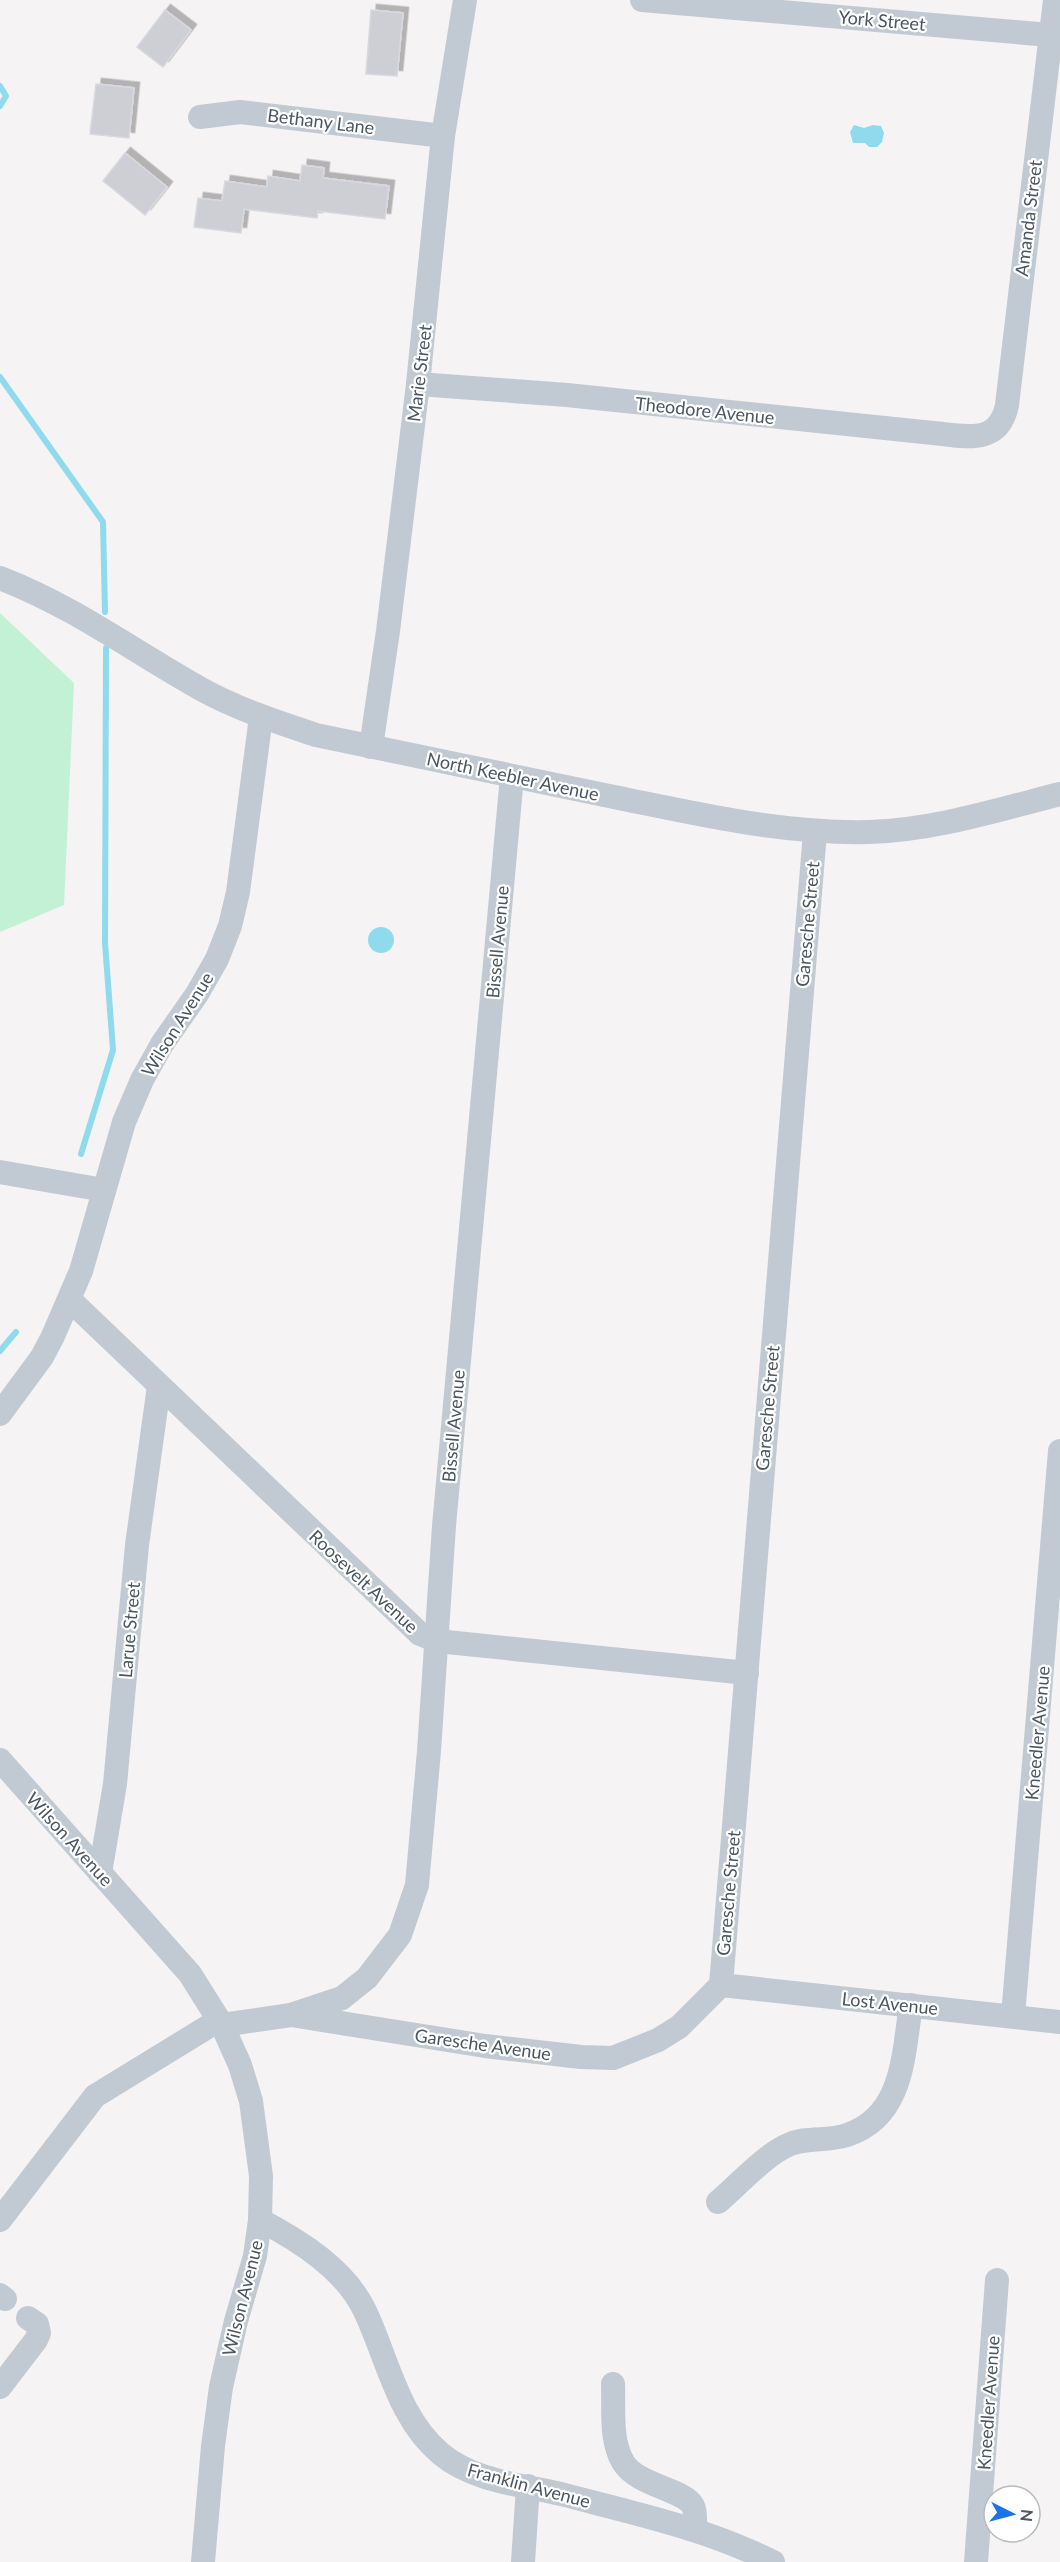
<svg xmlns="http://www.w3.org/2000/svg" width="1060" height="2562" viewBox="0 0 1060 2562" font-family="Lato,sans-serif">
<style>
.green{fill:#c3f1d5}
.water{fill:#90daee}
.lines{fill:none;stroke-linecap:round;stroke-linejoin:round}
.stream{stroke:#90daee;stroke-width:6}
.building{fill:#cdcfd5;stroke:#d7d9de;stroke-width:1.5;filter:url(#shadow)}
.minor{stroke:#c1cad2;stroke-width:24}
.labels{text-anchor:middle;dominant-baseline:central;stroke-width:4.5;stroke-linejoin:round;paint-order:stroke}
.street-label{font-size:18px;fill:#4a5661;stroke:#fff}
</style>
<defs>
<filter id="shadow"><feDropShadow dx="5.5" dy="-5.5" stdDeviation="0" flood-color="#0004"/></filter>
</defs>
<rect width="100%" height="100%" fill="#f5f3f3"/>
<polygon class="green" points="0,613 74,683 64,905 0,932"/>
<g class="water">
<polygon points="854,125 864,128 873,125 881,126 884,133 882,142 877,147 869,147 865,143 853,143 850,132"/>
<circle cx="381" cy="940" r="13"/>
</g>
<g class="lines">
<g class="stream">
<polyline points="0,86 6,96 0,106"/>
<polyline points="0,377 103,522 105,612"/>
<polyline points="81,1154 113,1050 105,943 106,648"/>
<polyline points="0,1351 16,1332"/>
</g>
</g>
<g class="building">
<polygon points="165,10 191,30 163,67 137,47"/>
<polygon points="371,10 403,13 397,76 366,74"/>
<polygon points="96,84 134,88 129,138 90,134"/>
<polygon points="125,153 167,187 145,215 103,181"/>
<polygon points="302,165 324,168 323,178 389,186 385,219 318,211 317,218 244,209 241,233 194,227 198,198 222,201 225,181 267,187 268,176 300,181"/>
</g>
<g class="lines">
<g class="minor">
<polyline points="642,0 1050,35"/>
<polyline points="200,117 240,112 443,136"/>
<path d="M 418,384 L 567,395 L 933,433 C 964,436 999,446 1007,405 L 1055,0"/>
<path d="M 0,578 C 73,606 133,651 201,689 C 237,709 277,722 316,735 C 415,756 515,776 614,797 C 698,814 782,834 869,832 C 934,830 997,810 1060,794"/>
<polyline points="371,747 388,631 418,384 443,136 465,0"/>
<polyline points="0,1172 104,1190"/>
<polyline points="70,1300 420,1634 437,1641 747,1673"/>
<polyline points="0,1414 42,1357 53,1336 81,1271 124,1122 142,1080 162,1044 197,994 217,959 230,926 238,892 261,717"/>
<polyline points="0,1760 190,1974 222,2025 240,2065 251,2101 261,2176 260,2220 255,2256 236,2321 221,2387 213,2446 203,2562"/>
<polyline points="100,1873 115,1784 137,1545 159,1386"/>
<polyline points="721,1985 815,832"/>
<polyline points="721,1985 1060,2022"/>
<polyline points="291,2015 342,1998 367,1978 400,1935 417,1885 429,1751 444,1526 512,776"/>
<polyline points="1013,2016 1060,1451"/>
<polyline points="222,2025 291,2015 485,2046 581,2057 613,2058 658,2040 679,2027 721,1985"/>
<path d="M 718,2202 C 738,2185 765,2155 788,2145 C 807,2136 827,2142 847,2135 C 904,2116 903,2055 911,2005"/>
<polyline points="0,2220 95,2096 219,2020"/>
<path d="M 260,2220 C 300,2241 345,2269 365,2311 C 388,2360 398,2418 441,2454 C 473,2481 522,2485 561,2494 C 633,2513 705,2528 773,2562"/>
<polyline points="0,2295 5,2299"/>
<path d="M 613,2384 C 614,2409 610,2440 623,2462 C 637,2486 684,2489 693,2506 C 696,2512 695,2522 695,2529"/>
<polyline points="0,2387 36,2340 39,2333 37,2324 28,2318"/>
<polyline points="523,2562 528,2486"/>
<polyline points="976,2562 997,2280"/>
</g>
</g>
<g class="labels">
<g class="street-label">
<text transform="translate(882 20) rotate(5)">York Street</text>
<text transform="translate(321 121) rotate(7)">Bethany Lane</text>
<text transform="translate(1028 218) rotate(-83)">Amanda Street</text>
<text transform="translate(419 373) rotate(-83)">Marie Street</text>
<text transform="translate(705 410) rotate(6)">Theodore Avenue</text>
<text transform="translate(513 776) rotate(12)">North Keebler Avenue</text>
<text transform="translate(807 924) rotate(-85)">Garesche Street</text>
<text transform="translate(497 942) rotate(-85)">Bissell Avenue</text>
<text transform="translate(177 1024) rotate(-58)">Wilson Avenue</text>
<text transform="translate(767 1408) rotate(-85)">Garesche Street</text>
<text transform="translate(453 1426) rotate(-85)">Bissell Avenue</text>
<text transform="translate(364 1581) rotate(43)">Roosevelt Avenue</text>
<text transform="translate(129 1630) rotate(-85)">Larue Street</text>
<text transform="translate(1037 1733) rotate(-85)">Kneedler Avenue</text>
<text transform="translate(70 1839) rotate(48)">Wilson Avenue</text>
<text transform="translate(728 1893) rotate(-85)">Garesche Street</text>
<text transform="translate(890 2003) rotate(6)">Lost Avenue</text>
<text transform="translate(483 2044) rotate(8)">Garesche Avenue</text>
<text transform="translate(242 2298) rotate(-76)">Wilson Avenue</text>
<text transform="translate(988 2403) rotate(-86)">Kneedler Avenue</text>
<text transform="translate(529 2485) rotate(15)">Franklin Avenue</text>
</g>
</g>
<g transform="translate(1012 2514) rotate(96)"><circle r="28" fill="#ffffff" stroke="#b7bbc0" stroke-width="1.5"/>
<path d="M0-4.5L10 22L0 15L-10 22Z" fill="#1a73e8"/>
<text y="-9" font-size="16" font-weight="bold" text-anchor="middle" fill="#4a5661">N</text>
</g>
</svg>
